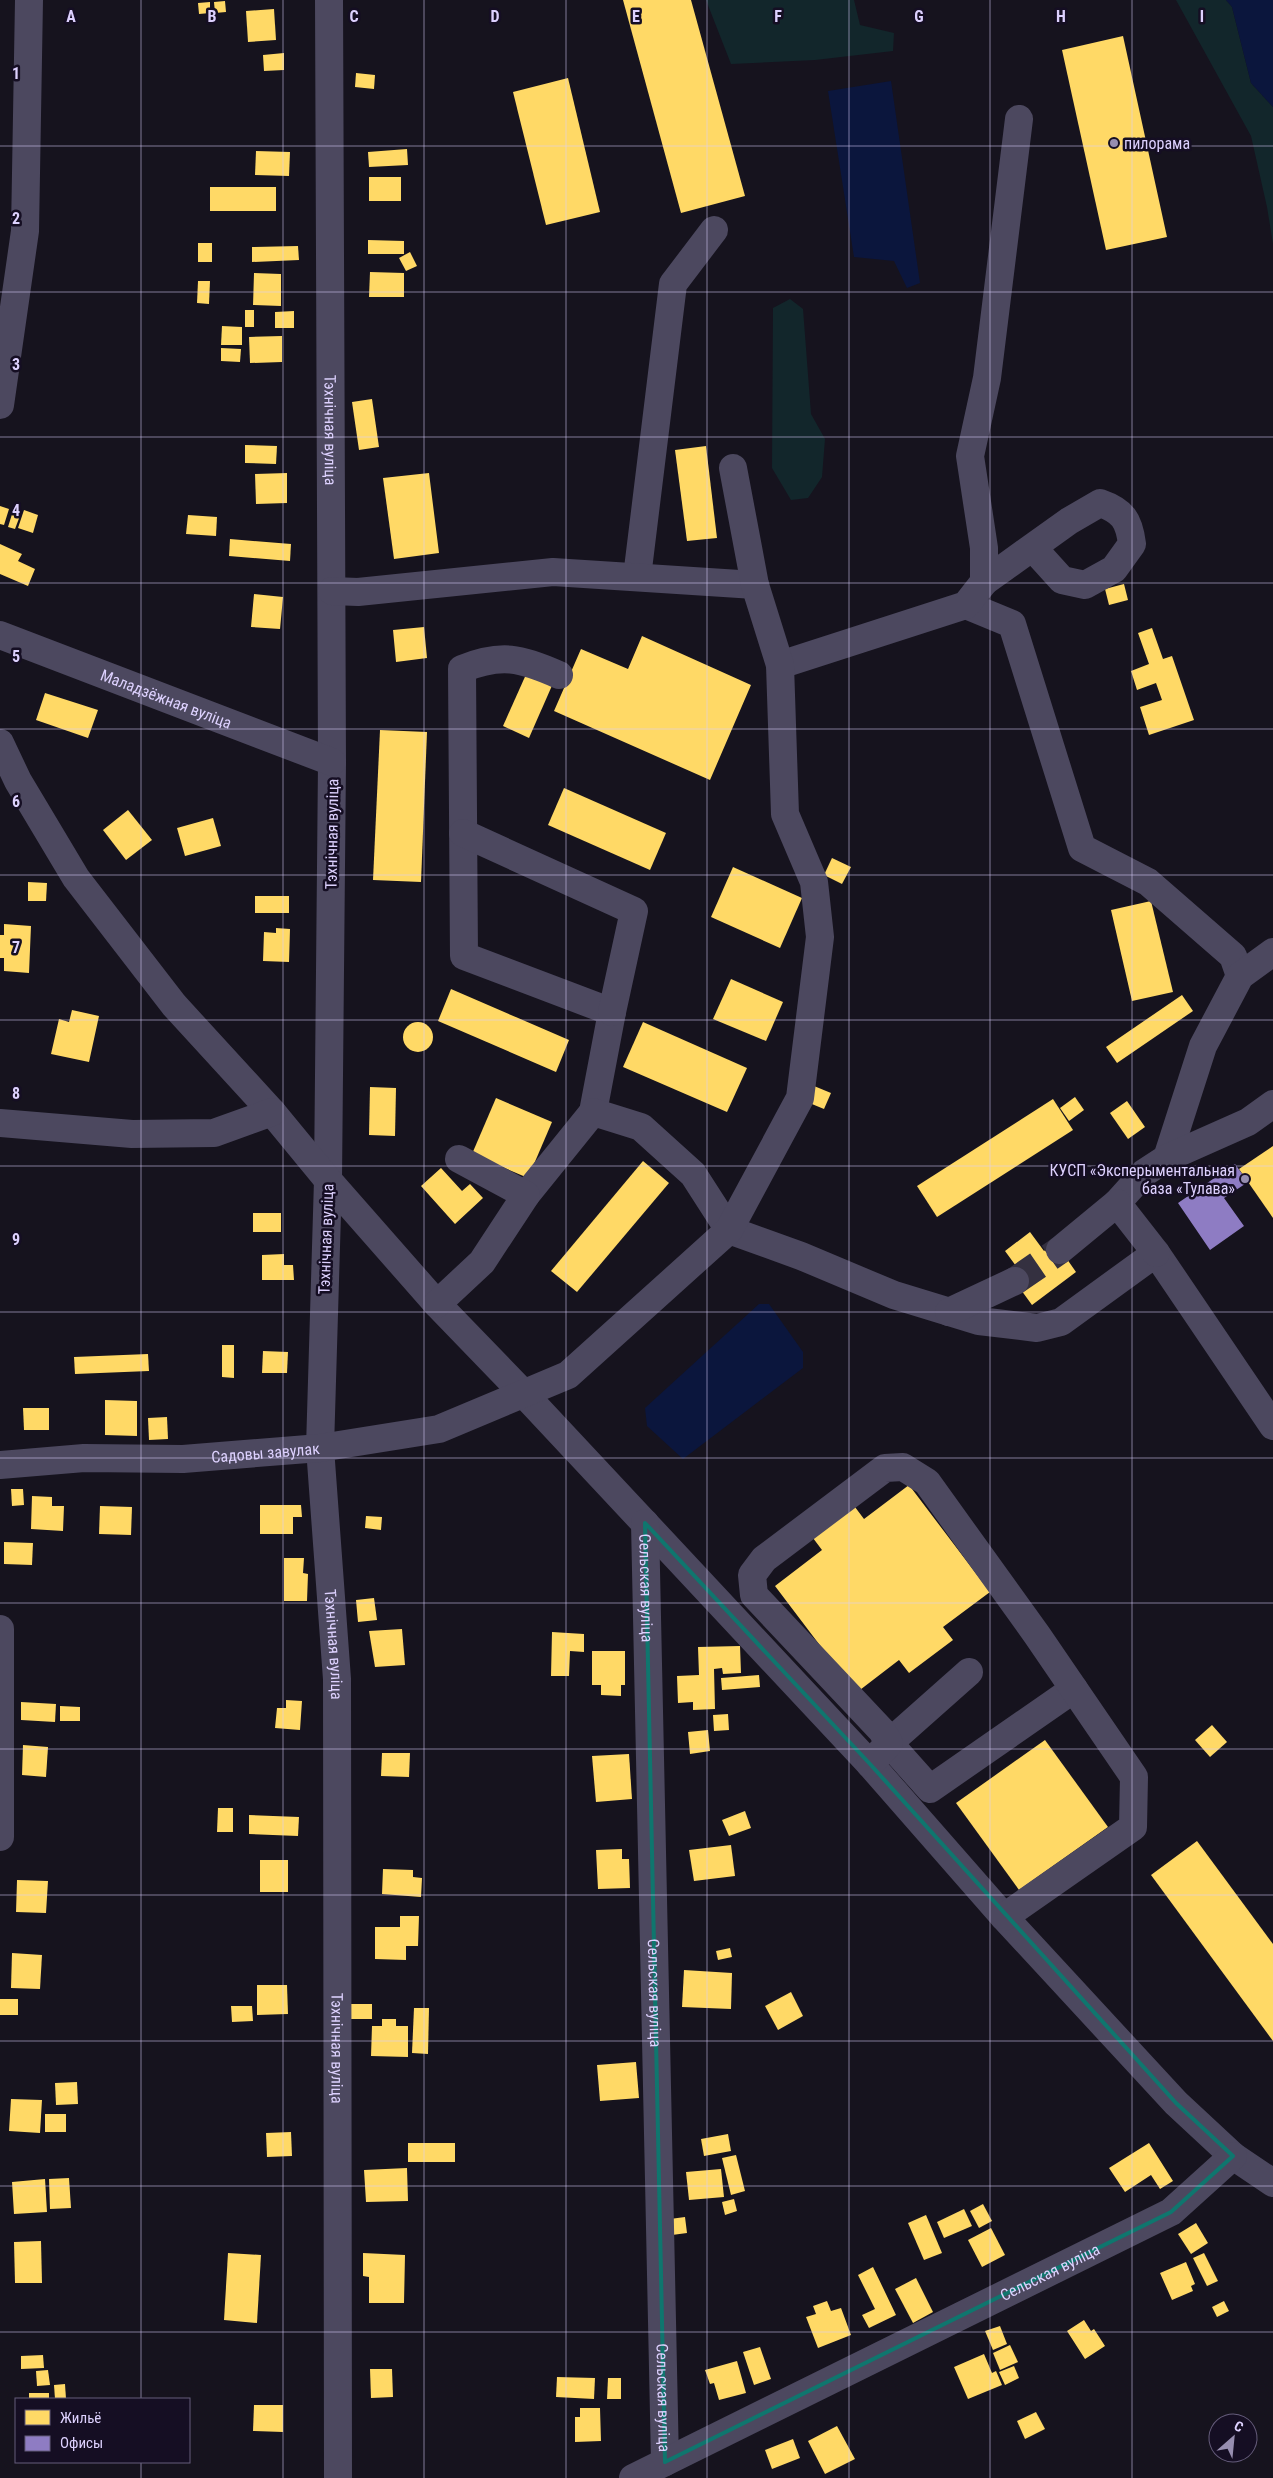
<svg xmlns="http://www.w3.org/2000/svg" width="1273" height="2478" viewBox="0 0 1273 2478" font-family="'Roboto Condensed',sans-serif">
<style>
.green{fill:#12262b}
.water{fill:#0b163d}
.homes{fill:#ffd966}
.offices{fill:#8e7cc3}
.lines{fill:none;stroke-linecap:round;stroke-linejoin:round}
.minor-tunnel{stroke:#343040;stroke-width:28;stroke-dasharray:28 14;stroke-linecap:butt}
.minor{stroke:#4c485f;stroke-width:28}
.marked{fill:none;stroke:#0f766e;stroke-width:4;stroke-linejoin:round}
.grid{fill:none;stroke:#ddd1fe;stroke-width:1;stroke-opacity:0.55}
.poi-dot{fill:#978eb0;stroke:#150e23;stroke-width:2}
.labels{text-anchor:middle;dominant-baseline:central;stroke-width:5;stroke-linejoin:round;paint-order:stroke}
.poi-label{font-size:16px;fill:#ddd1fe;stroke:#150e23;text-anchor:start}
.street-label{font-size:16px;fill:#ddd1fe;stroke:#150e23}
.grid-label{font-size:16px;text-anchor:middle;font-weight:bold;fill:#ddd1fe;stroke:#150e23;stroke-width:5;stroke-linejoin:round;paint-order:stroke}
</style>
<rect width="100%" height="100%" fill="#16131e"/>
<g class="green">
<polygon points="706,0 854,0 860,25 894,33 893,51 815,60 731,64"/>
<polygon points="1176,0 1226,0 1232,7 1251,83 1273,107 1273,244 1267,207 1251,136"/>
<polygon points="790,299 803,309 811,414 825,439 822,477 808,498 791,500 772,468 773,308"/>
</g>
<g class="water">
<polygon points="1226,0 1273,0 1273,107 1251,83 1232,7"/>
<polygon points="891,81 920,283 907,288 894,261 854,257 828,91"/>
<polygon points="759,1304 769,1304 803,1352 803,1368 683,1459 647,1426 645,1408"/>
</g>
<g class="homes">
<polygon points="623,0 691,0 745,196 681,213"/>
<polygon points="225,1 226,12 215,13 214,2"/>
<polygon points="210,2 210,13 199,14 198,3"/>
<polygon points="274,9 276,40 248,42 246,11"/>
<polygon points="1123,36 1167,237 1106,250 1062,50"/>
<polygon points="284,53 284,70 264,71 263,55"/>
<polygon points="356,73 375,75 374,89 355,87"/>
<polygon points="568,78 600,212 546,225 513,92"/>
<polygon points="407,149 408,165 369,167 368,152"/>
<polygon points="256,151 290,152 289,176 255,175"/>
<rect x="369" y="177" width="32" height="24"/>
<rect x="210" y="187" width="66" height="24"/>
<polygon points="368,240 404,241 404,254 368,254"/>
<rect x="198" y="243" width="14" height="19"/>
<polygon points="298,246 299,260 252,262 252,247"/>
<polygon points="410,252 417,266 406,271 399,258"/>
<polygon points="370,272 404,273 404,297 369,297"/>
<polygon points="254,273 281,274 281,306 253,305"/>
<polygon points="198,281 210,281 209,304 197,303"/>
<rect x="245" y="310" width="9" height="17"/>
<polygon points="294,311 294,328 275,328 275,312"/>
<polygon points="222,326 242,327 242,345 221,345"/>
<polygon points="282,336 282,362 250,363 249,337"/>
<polygon points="221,348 241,349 240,362 221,361"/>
<polygon points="372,399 379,447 359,450 352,402"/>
<polygon points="245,445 277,446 276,464 245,463"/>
<polygon points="706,446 717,538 687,541 675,450"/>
<polygon points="287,473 287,503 256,504 255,474"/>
<polygon points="429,473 439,553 394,559 383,478"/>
<polygon points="0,506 9,509 4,525 0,524"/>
<polygon points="24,510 38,515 33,533 18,528"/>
<polygon points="13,511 21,513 15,529 8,527"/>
<polygon points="188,515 217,517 216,536 186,534"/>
<polygon points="230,539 291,544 290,561 229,556"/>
<polygon points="0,544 22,554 18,561 35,569 28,586 0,574"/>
<polygon points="1124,584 1128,600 1109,605 1105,589"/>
<polygon points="254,594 283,597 280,629 251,627"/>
<polygon points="424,627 427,658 396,662 393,630"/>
<polygon points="1152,628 1163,659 1172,656 1194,720 1149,735 1140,707 1162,700 1156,683 1137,690 1131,671 1149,664 1138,633"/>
<polygon points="642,636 751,685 710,780 554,711 581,649 628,669"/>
<polygon points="528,670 554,681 529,738 503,726"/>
<polygon points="45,693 98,710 88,738 36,720"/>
<polygon points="380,730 427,732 421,882 373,880"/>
<polygon points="564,788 666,833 650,870 548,825"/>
<polygon points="128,810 152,840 126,860 103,830"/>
<polygon points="213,818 221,846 185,856 177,828"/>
<polygon points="832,858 851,867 842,884 824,875"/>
<polygon points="733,867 802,898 780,948 711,917"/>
<polygon points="28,882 47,883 46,901 28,901"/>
<rect x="255" y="896" width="34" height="17"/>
<polygon points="1151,901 1173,992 1132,1001 1111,910"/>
<polygon points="4,924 31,926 29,973 4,971 4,958 0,958 0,935 4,935"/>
<polygon points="276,928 290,929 289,962 263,961 264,932 276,933"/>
<polygon points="731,979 783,1002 766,1041 713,1019"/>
<polygon points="451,989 569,1040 556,1072 438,1021"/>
<polygon points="1182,995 1193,1011 1117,1063 1106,1047"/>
<polygon points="72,1010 99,1016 89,1062 51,1054 59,1019 69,1022"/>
<polygon points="643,1022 747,1068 727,1112 623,1067"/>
<circle cx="418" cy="1037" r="15"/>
<polygon points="814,1086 831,1093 824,1109 807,1102"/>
<polygon points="370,1087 396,1088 395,1136 369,1135"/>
<polygon points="1075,1097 1084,1110 1069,1121 1060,1108"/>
<polygon points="496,1098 552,1122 528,1178 472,1154"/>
<polygon points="1053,1099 1073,1130 937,1217 917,1186"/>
<polygon points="1127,1101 1145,1127 1128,1139 1110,1113"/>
<polygon points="1273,1146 1273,1218 1239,1169"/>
<polygon points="643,1161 669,1183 577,1292 551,1271"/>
<polygon points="441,1168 462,1191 470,1184 483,1198 455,1224 421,1186"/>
<rect x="253" y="1213" width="28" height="19"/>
<polygon points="1030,1232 1044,1251 1055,1242 1076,1272 1032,1305 1011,1276 1019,1270 1005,1251"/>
<polygon points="284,1254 284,1265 293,1265 294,1280 262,1280 262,1255"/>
<polygon points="222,1345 234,1345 234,1378 222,1377"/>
<polygon points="263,1351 288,1352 287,1373 262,1373"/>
<polygon points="148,1354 149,1371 75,1374 74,1357"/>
<polygon points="105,1400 137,1401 137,1436 105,1435"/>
<polygon points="23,1408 49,1408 49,1430 24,1430"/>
<polygon points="167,1417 168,1439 149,1440 148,1418"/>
<polygon points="909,1485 990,1592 943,1627 953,1640 909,1673 899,1660 856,1693 775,1586 822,1550 813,1538 855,1507 864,1519"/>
<polygon points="11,1489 23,1489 24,1505 12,1506"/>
<polygon points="32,1496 52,1497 52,1506 64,1506 63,1531 31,1529"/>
<polygon points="260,1505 301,1505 302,1517 293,1517 293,1534 260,1534"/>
<polygon points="100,1506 132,1507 131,1535 99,1534"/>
<polygon points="366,1516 382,1517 381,1530 365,1528"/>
<polygon points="4,1542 33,1543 32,1565 4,1564"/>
<polygon points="284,1558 304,1558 303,1573 308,1574 307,1601 284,1601"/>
<polygon points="374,1598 377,1620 358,1622 356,1600"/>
<polygon points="402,1629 405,1665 375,1667 369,1631"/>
<polygon points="552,1632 584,1634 584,1652 570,1651 569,1676 551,1676"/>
<polygon points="740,1646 741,1673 723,1674 722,1668 714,1669 715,1709 693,1710 693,1702 678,1703 677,1676 699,1675 698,1647"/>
<polygon points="592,1651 625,1651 625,1685 621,1685 621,1696 601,1695 601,1685 592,1685"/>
<polygon points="759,1675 760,1687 722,1690 721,1678"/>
<polygon points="286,1700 302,1701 300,1730 275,1728 277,1708 286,1708"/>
<polygon points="21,1702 56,1704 55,1722 21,1720"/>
<polygon points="60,1706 80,1707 80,1721 60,1721"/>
<polygon points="728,1714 729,1730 714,1731 713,1715"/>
<polygon points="1212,1725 1227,1742 1210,1757 1195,1740"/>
<polygon points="708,1730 710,1751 690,1754 688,1732"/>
<polygon points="1045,1740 1108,1827 1019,1890 956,1803"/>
<polygon points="23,1745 48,1747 46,1777 22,1775"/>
<polygon points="382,1753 410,1753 409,1777 381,1776"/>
<polygon points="629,1754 632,1799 596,1802 592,1756"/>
<polygon points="218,1808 233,1808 233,1832 217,1832"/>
<polygon points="745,1811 751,1828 729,1836 722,1820"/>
<polygon points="249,1815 299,1817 298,1836 249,1834"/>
<polygon points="1197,1841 1273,1944 1273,2041 1151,1875"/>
<polygon points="731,1845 735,1876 694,1881 689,1850"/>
<polygon points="622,1849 622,1859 629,1859 630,1888 598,1889 596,1850"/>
<rect x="260" y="1860" width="28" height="32"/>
<polygon points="383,1869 413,1870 413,1877 422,1878 421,1897 382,1894"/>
<polygon points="17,1880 48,1881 46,1913 16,1912"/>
<polygon points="400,1916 419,1916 418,1946 406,1946 406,1960 375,1959 375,1927 400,1927"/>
<polygon points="730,1948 732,1957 718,1960 716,1951"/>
<polygon points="12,1953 42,1955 40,1989 11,1988"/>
<polygon points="684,1970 732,1973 731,2009 682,2007"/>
<polygon points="257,1985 287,1985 288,2014 257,2015"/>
<polygon points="791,1992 803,2016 778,2030 765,2006"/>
<rect x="0" y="1999" width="18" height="16"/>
<rect x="349" y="2004" width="23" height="15"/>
<polygon points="231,2006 252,2006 253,2021 232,2022"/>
<polygon points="414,2008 429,2008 428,2054 412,2053"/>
<polygon points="382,2019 396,2019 396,2026 408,2026 408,2057 371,2056 372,2026 382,2026"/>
<polygon points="636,2062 639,2098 600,2101 597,2065"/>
<polygon points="77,2082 78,2104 56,2105 55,2083"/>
<polygon points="11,2099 42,2100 40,2133 9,2131"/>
<rect x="45" y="2114" width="21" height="18"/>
<polygon points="291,2132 292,2156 267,2157 266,2133"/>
<polygon points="728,2134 731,2151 704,2156 701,2139"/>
<rect x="408" y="2143" width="47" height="19"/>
<polygon points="1149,2143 1173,2181 1160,2189 1151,2175 1125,2192 1109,2168"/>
<polygon points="736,2155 745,2191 731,2195 722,2158"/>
<polygon points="407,2168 408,2201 366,2202 364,2170"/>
<polygon points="721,2169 724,2197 689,2200 686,2172"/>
<polygon points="69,2178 71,2208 50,2209 49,2179"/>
<polygon points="45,2179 47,2212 14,2214 12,2182"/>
<polygon points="734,2199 737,2211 725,2215 722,2202"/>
<polygon points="983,2204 992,2221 979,2228 970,2211"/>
<polygon points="964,2209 972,2226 944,2238 937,2222"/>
<polygon points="926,2215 942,2253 924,2260 908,2223"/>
<polygon points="685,2217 687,2233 672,2235 670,2219"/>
<polygon points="1196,2223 1208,2243 1191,2254 1178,2234"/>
<polygon points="991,2228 1005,2255 982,2267 968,2240"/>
<polygon points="41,2241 42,2283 15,2283 14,2242"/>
<polygon points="228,2253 261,2255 257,2323 224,2320"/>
<polygon points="363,2253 405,2255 404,2303 369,2303 369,2277 363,2276"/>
<polygon points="1204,2253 1218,2281 1207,2286 1193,2258"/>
<polygon points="1186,2262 1195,2284 1191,2286 1193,2291 1172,2300 1160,2273"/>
<polygon points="873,2267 896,2315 869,2328 862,2315 875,2309 858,2275"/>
<polygon points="916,2278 933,2312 913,2323 895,2289"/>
<polygon points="827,2301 831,2311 841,2308 851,2335 818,2348 806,2317 816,2314 813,2306"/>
<polygon points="1224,2301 1229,2311 1217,2317 1212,2307"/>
<polygon points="1084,2320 1091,2331 1094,2329 1105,2346 1085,2359 1067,2331"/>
<polygon points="1000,2326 1007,2344 993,2350 985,2331"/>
<polygon points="1010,2345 1018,2362 1000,2370 993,2353"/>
<polygon points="760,2347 771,2379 754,2385 743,2352"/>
<polygon points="984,2354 992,2373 996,2371 1002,2385 968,2399 954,2367"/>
<polygon points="43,2355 44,2368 21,2369 21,2356"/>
<polygon points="737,2361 746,2393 719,2400 714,2383 710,2384 705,2370"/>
<polygon points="1014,2366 1019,2378 1005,2385 999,2372"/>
<polygon points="370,2369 392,2369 393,2397 371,2398"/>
<polygon points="48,2370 50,2385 37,2386 36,2371"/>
<polygon points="557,2377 595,2378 594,2399 556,2397"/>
<polygon points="608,2378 621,2378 621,2399 607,2399"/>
<polygon points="65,2384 66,2399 55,2399 54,2385"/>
<rect x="29" y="2393" width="20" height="6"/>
<polygon points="254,2405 283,2405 283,2432 253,2431"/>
<polygon points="580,2408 600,2408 601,2441 575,2442 575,2417 580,2417"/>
<polygon points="1036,2412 1045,2429 1025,2439 1017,2421"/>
<polygon points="837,2426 855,2459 825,2474 808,2441"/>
<polygon points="793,2439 800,2458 772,2469 765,2450"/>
</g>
<polygon class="offices" points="1235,1164 1248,1182 1224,1198 1244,1226 1210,1250 1178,1203"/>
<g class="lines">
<polyline class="minor-tunnel" points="1015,1281 1060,1250"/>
<g class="minor">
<path id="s1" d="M 329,0 L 332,762 L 328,1180 L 320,1448 L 337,1679 L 338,2478"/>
<polyline points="0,405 25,231 29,0"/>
<polyline points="637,577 673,284 714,230"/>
<path d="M 984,582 L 1069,521 L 1100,503 C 1123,511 1129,520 1132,544 L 1114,569 L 1085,585 L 1062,580 L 1033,548"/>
<polyline points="332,591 358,592 553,572 755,585"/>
<polyline points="966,605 1012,624 1082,848 1148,882 1233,956 1240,976"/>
<path id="s2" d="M 0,635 L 332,762"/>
<polyline points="780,665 966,605 984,582 984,548 970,456 987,378 1019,119"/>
<path d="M 559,675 C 521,658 501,653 462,669 L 464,956 L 612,1012 L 593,1112"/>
<polyline points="0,743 18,781 76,878 174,1005 272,1112 328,1180 437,1304 524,1394 870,1764 1004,1917 1176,2103 1233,2156 1273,2183"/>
<polyline points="463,833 634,911 612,1012"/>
<polyline points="0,1123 132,1134 214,1133 272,1112"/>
<polyline points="1167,1158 1203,1046 1240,976 1273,952"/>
<polyline points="526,1195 593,1112 641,1127 693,1174 729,1230 801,1256 894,1295 979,1321 1037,1328 1061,1322 1156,1253 1273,1426"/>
<polyline points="1117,1203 1144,1173 1167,1158 1248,1122 1273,1104"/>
<polyline points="1060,1250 1117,1203 1156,1253"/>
<polyline points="437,1304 482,1262 526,1195 459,1159"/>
<polyline points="949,1312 1015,1281"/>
<path id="s3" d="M 0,1465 L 84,1458 L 183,1459 L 320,1448 L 439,1429 L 568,1375 L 729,1230 L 800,1098 L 820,937 L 814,882 L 785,814 L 780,665 L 755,585 L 733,468"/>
<path id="s4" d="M 645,1523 L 665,2462"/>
<polyline points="0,1629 0,1837"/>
<polyline points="969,1672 889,1743 930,1789 1074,1689"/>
<polyline points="870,1764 889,1743 882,1731 754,1595 752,1575 764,1559 885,1468 903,1467 927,1482 1037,1635 1134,1777 1133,1827 1004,1917"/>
<path id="s5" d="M 633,2478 L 1171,2212 L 1233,2156"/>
</g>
</g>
<path class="marked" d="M 645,1523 L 870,1764 L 1176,2103 L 1233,2156 L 1171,2212 L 665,2462 Z"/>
<path class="grid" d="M 141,0 L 141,2399M 283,0 L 283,2478M 424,0 L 424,2478M 566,0 L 566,2478M 707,0 L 707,2478M 849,0 L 849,2478M 990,0 L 990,2478M 1132,0 L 1132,2478M 0,146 L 1273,146M 0,292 L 1273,292M 0,437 L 1273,437M 0,583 L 1273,583M 0,729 L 1273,729M 0,875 L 1273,875M 0,1020 L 1273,1020M 0,1166 L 1273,1166M 0,1312 L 1273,1312M 0,1458 L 1273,1458M 0,1603 L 1273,1603M 0,1749 L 1273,1749M 0,1895 L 1273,1895M 0,2041 L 1273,2041M 0,2186 L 1273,2186M 0,2332 L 1273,2332M 141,2462 L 141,2478"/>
<g class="poi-dot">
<circle cx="1114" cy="143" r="5"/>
<circle cx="1245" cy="1179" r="5"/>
</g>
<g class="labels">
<g class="poi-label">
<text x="1124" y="143">пилорама</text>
<text x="1235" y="1170" text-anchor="end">КУСП «Эксперыментальная<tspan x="1235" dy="18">база «Тулава»</tspan></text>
</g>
<g class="street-label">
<text stroke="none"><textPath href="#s1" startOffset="430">Тэхнічная вуліца</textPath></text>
<text stroke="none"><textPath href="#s2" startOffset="178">Маладзёжная вуліца</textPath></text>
<text transform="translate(332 834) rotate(-89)">Тэхнічная вуліца</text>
<text transform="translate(326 1239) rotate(-88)">Тэхнічная вуліца</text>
<text stroke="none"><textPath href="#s3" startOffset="266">Садовы завулак</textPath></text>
<text stroke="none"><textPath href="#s4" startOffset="65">Сельская вуліца</textPath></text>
<text stroke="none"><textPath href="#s1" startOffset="1645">Тэхнічная вуліца</textPath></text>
<text stroke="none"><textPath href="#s4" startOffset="470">Сельская вуліца</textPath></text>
<text stroke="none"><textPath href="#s1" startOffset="2049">Тэхнічная вуліца</textPath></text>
<text stroke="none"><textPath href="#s5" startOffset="465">Сельская вуліца</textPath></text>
<text stroke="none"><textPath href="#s4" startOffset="875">Сельская вуліца</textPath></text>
</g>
</g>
<g class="grid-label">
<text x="71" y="22">A</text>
<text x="212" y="22">B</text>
<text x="354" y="22">C</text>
<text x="495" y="22">D</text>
<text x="636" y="22">E</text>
<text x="778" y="22">F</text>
<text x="919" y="22">G</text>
<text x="1061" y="22">H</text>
<text x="1202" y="22">I</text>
<text x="16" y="79">1</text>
<text x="16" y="224">2</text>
<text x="16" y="370">3</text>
<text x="16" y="516">4</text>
<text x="16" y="662">5</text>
<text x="16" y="807">6</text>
<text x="16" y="953">7</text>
<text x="16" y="1099">8</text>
<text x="16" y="1245">9</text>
</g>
<rect x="15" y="2398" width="175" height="65" fill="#150e23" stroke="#655c7b"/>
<rect x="25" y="2410" width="25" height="15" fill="#ffd966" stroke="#655c7b"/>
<text x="60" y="2423" font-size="15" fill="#ddd1fe">Жильё</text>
<rect x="25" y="2436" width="25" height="15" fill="#8e7cc3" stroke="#655c7b"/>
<text x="60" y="2448" font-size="15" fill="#ddd1fe">Офисы</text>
<g transform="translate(1233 2438) rotate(27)"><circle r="24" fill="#150e23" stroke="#655c7b"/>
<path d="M0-4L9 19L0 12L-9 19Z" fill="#978eb0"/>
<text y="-8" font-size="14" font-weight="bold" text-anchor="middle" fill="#ddd1fe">С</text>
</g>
</svg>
